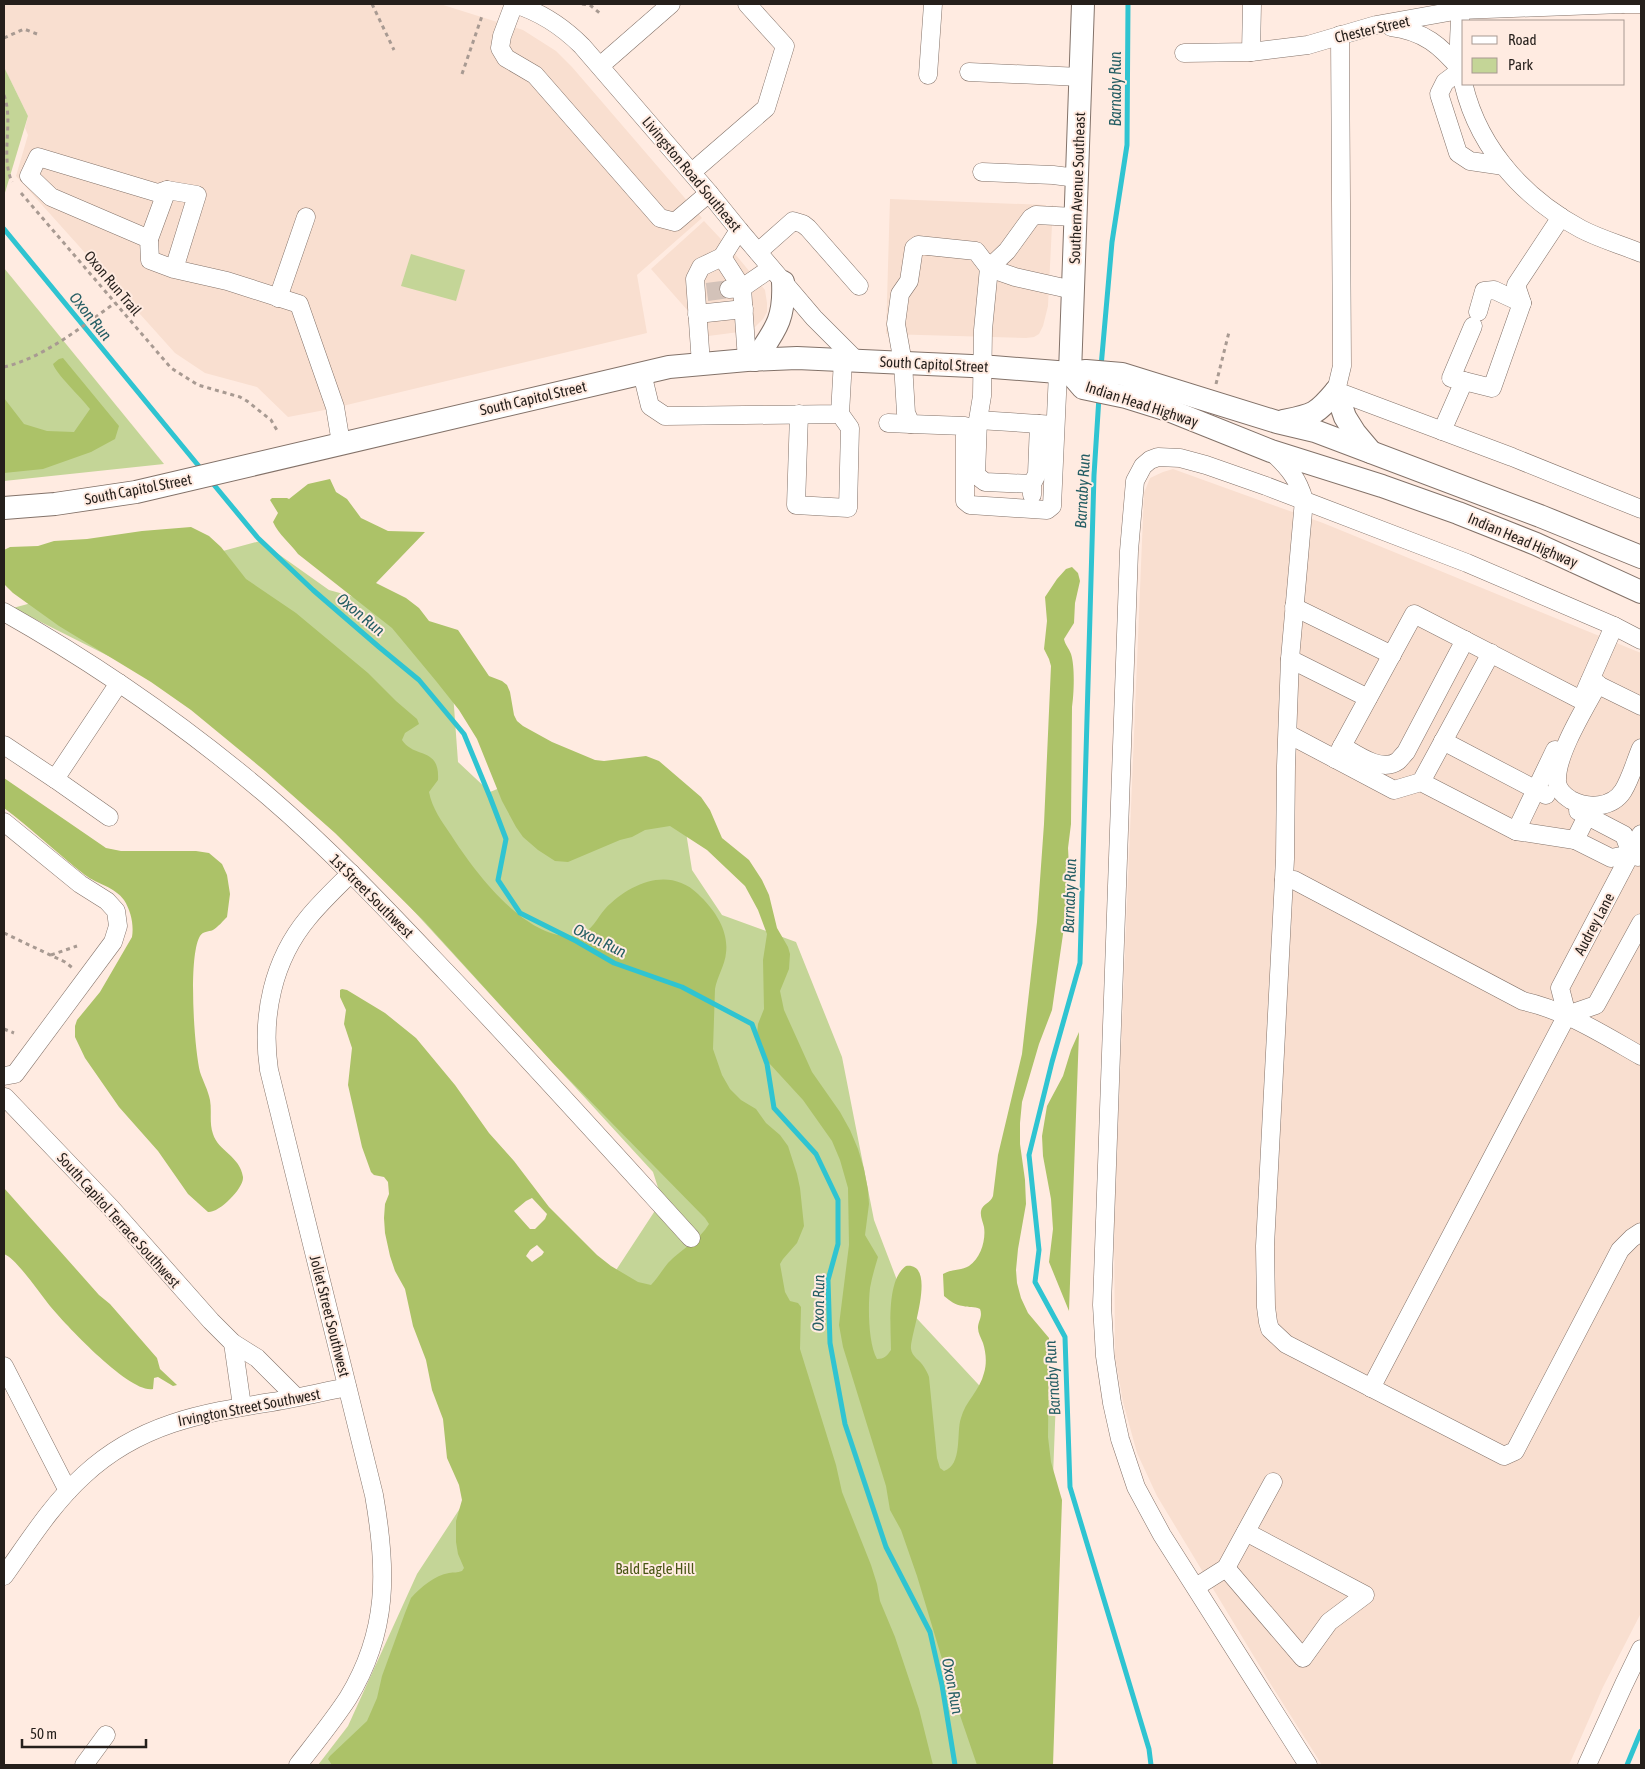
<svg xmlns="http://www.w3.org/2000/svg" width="1645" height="1769" viewBox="0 0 1645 1769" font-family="'Asap Condensed',sans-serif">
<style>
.built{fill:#f9dfd0}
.green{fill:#c4d597}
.forest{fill:#acc268;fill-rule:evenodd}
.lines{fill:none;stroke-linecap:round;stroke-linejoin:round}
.stream{stroke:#2fc4d1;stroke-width:5}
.minor-tunnel{stroke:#d3c2b9;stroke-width:18;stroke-dasharray:18 9;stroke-linecap:butt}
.minor-casing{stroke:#837269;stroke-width:19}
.major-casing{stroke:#837269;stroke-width:24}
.path{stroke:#a89a92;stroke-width:3;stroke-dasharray:4 4;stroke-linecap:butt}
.minor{stroke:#fff;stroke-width:18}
.major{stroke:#fff;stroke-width:22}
.labels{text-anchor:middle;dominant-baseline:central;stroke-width:4;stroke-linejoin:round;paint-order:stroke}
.street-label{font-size:15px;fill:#251f1b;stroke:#ffebe1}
.park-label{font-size:15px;fill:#495615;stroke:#ffebe1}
.water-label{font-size:16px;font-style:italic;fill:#255e64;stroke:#ffebe1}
</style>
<rect width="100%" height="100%" fill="#ffebe1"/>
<g class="built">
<polygon points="4,4 440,4 523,30 556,51 572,67 702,218 637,275 647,333 330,409 288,417 257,387 205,373 175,353 16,176 28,135 25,128 28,116 4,67"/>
<polygon points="890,199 1046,205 1047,209 1053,205 1048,306 1043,326 1039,334 1034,337 1026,338 886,334"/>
<polygon points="704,221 735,254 765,290 767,303 767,312 763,319 755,327 739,332 693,338 689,312 651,269"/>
<polygon points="1173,469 1323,523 1641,653 1641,1613 1603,1687 1569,1765 1322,1765 1270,1683 1157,1496 1137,1453 1123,1402 1115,1356 1114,1218 1144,493 1150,478 1163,472"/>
</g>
<g class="green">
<polygon points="4,67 28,116 4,196"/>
<polygon points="411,254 465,270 456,301 401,286"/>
<polygon points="4,268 164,464 4,481"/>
<polygon points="260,541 329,590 419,615 452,679 458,762 490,792 558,764 682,807 692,870 722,915 796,942 842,1057 874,1220 908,1309 1005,1413 1056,1398 1042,1765 318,1765 348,1726 417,1574 662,1200 653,1172 301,788 176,690 13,608"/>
</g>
<g class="forest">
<path d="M 63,358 L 119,426 L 115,439 L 91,452 L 43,469 L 4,473 L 4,398 L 24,424 L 47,431 L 74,432 L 90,409 C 81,397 56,374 53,364 L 59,359 Z"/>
<path d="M 330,479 L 336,492 L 347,499 L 361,518 L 388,531 L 425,532 L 376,583 L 406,598 L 419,608 L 429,621 L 458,630 L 489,676 L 502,681 L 507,685 L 510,692 L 514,715 L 517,721 L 523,726 L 552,742 L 595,760 L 604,761 L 646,756 L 659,761 L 701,797 L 710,810 L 722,838 L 749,860 L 762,880 L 769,895 L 777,928 L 788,947 L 790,954 L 789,969 L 780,991 L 784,1010 L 812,1072 L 840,1112 L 850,1130 L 858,1149 L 864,1169 L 868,1190 L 869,1204 L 865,1235 L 878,1257 C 875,1267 872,1277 870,1288 C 868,1306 868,1343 877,1359 C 884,1359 887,1356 891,1350 C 891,1328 886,1280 906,1266 C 939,1262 909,1337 911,1349 C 912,1357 920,1360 924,1367 C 926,1370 928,1374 929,1377 L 937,1458 L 940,1468 L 944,1471 C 963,1465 956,1432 961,1418 C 965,1402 980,1390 984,1373 C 987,1363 986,1353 983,1343 C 981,1338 978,1333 978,1328 C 978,1321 983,1317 980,1309 C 974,1306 969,1308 963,1306 C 955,1305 950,1301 944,1296 L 943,1274 C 951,1269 961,1271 969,1266 C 981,1258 986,1240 984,1227 C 983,1222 980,1216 981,1211 C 982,1204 991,1203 993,1196 L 998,1155 L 1022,1054 L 1037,922 L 1044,824 L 1051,666 L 1049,659 L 1044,649 L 1047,621 L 1045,597 L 1057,579 L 1066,569 L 1072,567 L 1078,573 L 1080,581 L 1075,603 L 1074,623 L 1064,639 C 1065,645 1069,648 1071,654 C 1075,666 1074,694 1072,707 L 1071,824 L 1068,848 L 1070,886 L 1052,1010 L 1039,1044 L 1022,1102 L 1020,1123 L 1020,1144 L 1025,1180 L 1026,1204 L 1018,1249 L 1016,1270 L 1017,1283 L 1021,1298 L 1028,1313 L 1049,1338 L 1048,1437 L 1051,1462 L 1062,1500 L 1053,1765 L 977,1765 L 952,1692 L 917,1576 L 901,1530 L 890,1510 L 886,1486 L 843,1347 L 839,1325 L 849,1245 L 848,1188 L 840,1160 L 832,1141 L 803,1100 L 769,1063 L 763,1053 L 757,1034 L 758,1024 L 764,1009 L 763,960 L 767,934 L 758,910 L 745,886 L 707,850 L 670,826 L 645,830 L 632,837 L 620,840 L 568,862 L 555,861 L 538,850 L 523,837 L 516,827 L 502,801 L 477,739 L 459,710 L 436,681 L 392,628 L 298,554 C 290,543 279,535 273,522 L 278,513 L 270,500 L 272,498 L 287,498 L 289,499 L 308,484 Z"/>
<path d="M 191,527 L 209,536 L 221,547 L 246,579 L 296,613 L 368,673 L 396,701 L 417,719 L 419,724 L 405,733 L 402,740 C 414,759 440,746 438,780 L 429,792 C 432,808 442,822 451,835 C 474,871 529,946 579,935 C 592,931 597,918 605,909 C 630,883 669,866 698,894 C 714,909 729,930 726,953 C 725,965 717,977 715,989 L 713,1049 L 722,1075 L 730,1089 L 741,1100 L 756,1109 L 766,1123 L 780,1135 L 788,1146 L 797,1174 L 800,1188 L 804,1226 L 797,1243 L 783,1259 L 780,1264 L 785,1292 L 790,1301 L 798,1303 L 801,1307 L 800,1349 L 836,1465 L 842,1492 L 871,1565 L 877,1584 L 880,1601 L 895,1637 L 919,1709 L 933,1765 L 332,1765 L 328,1759 L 330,1756 L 367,1721 L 377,1698 L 382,1676 L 405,1613 L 411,1598 C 421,1587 435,1575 449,1573 C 454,1572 457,1573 462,1571 L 464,1568 L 458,1554 L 456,1542 L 456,1521 L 462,1500 L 459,1485 L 447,1458 L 443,1419 L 432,1390 L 426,1360 L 413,1326 L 405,1289 L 395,1271 L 390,1256 L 385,1233 L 384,1218 L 385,1204 L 389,1194 L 388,1182 L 384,1177 L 374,1175 L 371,1172 L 362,1147 L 348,1085 L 352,1048 L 344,1024 L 346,1010 L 340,997 L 340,990 L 342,989 L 347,990 L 385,1013 L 416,1038 L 455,1085 L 489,1133 L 514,1161 L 549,1207 L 597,1255 L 611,1266 L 638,1282 L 651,1285 C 658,1278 662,1270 668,1263 C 681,1249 699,1241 709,1224 L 705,1218 L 553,1063 L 424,921 L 335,833 L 265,771 L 191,710 L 151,682 L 59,626 L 13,593 L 4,584 L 4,550 L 10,547 L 38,546 L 54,541 L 87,539 L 142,531 ZM 532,1198 L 547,1214 L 545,1219 L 535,1229 L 530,1229 L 514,1211 L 526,1201 ZM 537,1245 L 544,1252 L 542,1255 L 532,1262 L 526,1256 L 530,1250 Z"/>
<path d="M 4,778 L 106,848 L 121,851 L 196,851 L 209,853 L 222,864 L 227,875 L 230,894 L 227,917 C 223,921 218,927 213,930 C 208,932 203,931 200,936 C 188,956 194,1048 200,1072 C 203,1081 208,1090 210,1100 C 212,1111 209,1123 213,1134 C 218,1151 240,1156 243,1177 C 244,1188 219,1213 208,1212 L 188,1194 L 158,1151 L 119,1107 L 85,1058 L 75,1037 L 75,1026 L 77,1020 L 100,992 L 132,937 C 134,925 131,911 124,900 C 115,887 97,884 85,875 C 57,853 32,829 4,808 Z"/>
<polygon points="1079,1032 1069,1311 1049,1262 1053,1229 1051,1199 1043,1156 1042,1136 1047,1106 1063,1076 1071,1050"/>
<path d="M 4,1188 L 99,1295 L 110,1304 L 157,1358 L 160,1369 L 177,1385 L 173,1386 L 158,1377 L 154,1378 L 153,1389 C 130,1394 65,1324 50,1306 C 41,1295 16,1258 4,1254 Z"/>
</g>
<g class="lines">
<g class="stream">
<polyline points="4,229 202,470"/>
<polyline points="1101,367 1112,242 1127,145 1128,4"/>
<polyline points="1099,397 1094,475 1080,963 1052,1062 1029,1155 1039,1250 1035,1282 1065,1337 1070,1487 1149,1749 1151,1765"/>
<polyline points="210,480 258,538 313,590 379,647 419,680 464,734 490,797 506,839 498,880 520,913 576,941 614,963 682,987 752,1024 767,1064 774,1108 816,1154 838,1200 838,1244 828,1280 830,1343 845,1424 886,1547 930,1632 942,1685 955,1765"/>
<polyline points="1627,1765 1641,1731"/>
</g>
<polyline class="minor-tunnel" points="707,292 729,289"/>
<g class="minor-casing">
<g id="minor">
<path d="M 514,4 C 541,12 562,26 582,46 L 709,193 L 739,230 L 814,318 L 857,361"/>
<polyline points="514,4 502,36 500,48 506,58 535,75 660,218 675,222 709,193"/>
<path d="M 1461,4 C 1460,26 1457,50 1461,72 C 1473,142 1520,196 1581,229 C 1600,239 1622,245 1641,253"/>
<polyline points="1624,4 1641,4"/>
<path d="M 1391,27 C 1424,31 1441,46 1461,70 L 1445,82 L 1439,94 L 1458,153 L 1470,161 L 1504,166"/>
<polyline points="1340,35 1342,366 1336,391 1512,457 1641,509"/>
<polyline points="1251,52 1252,4"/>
<polyline points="1184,53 1251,52 1308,45 1376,25 1460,10 1622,4"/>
<polyline points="600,66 671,4"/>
<polyline points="969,72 1081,77"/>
<polyline points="928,75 933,4"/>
<polyline points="692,172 766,108 785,46 747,4"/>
<polyline points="982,172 1053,175 1077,178"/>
<polyline points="149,239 167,190"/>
<polyline points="758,252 793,221 803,224 808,228 859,286"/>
<polyline points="722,257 742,288 729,289"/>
<polyline points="174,269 197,195 167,190 158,193 38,157 29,176 51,197 149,239 150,260 174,269 227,281 299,304 335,407 341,443"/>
<polyline points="278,298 306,217"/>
<polyline points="1478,312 1484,291 1494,290 1522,303"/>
<polyline points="697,314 744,309"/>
<polyline points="747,360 742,288 771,268"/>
<polyline points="701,364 695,279 701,267 722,257 739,230"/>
<polyline points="1058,372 1052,506 1047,510 970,505 965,501 965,426 911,424 906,413 903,363 896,324 900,294 909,281 914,248 918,245 976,251 989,268 1007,251 1031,218 1036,215 1075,217"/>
<polyline points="642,373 650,406 665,416 840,414 843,360"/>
<polyline points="1464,381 1451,378 1473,326"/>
<polyline points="799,414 796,505 848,508 850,428 840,414"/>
<polyline points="978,420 976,475 985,482 1032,484"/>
<polyline points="888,423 911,424"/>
<polyline points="1055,425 978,420 982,396 983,330 989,268 1015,277 1073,290"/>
<polyline points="1442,431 1464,381 1492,388 1522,303 1516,285 1561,217"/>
<path d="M 1273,453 C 1289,468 1298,479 1304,500 L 1290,659 L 1286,766 L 1285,859 L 1265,1246 L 1266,1307 L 1268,1322 L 1270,1329 L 1286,1344 L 1504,1456 L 1515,1451 L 1620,1250 L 1632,1238 L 1641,1232"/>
<polyline points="1032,495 1032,484 1037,474 1039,424"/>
<polyline points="1294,607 1392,655"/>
<path d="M 4,612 C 98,665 187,727 269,797 C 332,851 389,912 446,972 C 529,1059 610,1149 691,1238"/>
<polyline points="1290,659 1368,698"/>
<polyline points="1590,681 1641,706"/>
<path d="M 1598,684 C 1585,708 1557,753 1557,779 C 1556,789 1563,795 1571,800 C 1588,809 1612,808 1623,791 C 1631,778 1635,762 1641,748"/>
<polyline points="1584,694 1614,626"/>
<polyline points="1288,734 1394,790 1421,782 1516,831 1575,840 1587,816"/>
<polyline points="1443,741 1546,795"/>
<polyline points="4,745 55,779 119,683"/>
<path d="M 1342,746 C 1356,754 1381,773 1398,761 C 1400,759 1403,755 1406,752 L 1465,640"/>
<polyline points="1335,759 1414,614 1581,700"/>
<polyline points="55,779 109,817"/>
<polyline points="1421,782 1491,653"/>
<polyline points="1578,811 1624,835 1631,854"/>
<polyline points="4,822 80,884 107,901 116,911 118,926 113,942 15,1074 4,1076"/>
<polyline points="1516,831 1555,750"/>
<polyline points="1575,840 1611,858 1631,854 1638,857"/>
<path d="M 1284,880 L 1294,880 L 1523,1001 C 1565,1010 1604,1035 1641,1056"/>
<polyline points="1567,1015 1560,988 1641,834"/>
<polyline points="1567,1015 1596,1005 1641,923"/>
<polyline points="5,1097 111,1208 211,1321 233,1343 257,1358 296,1397"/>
<polyline points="233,1343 242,1406"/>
<polyline points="4,1366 68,1491"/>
<polyline points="1371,1388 1567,1015"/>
<polyline points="1226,1568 1303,1658 1329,1622 1365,1595 1246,1532"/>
<path d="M 4,1576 C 29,1541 52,1504 84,1475 C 139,1424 201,1413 272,1402 C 297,1398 322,1392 347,1387"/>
<polyline points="1196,1587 1226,1568 1273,1482"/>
<polyline points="84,1765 106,1735"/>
<path d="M 298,1765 C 315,1743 333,1721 348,1698 C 389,1631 387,1569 374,1495 L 269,1070 C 261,1016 273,960 308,918 C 321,902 336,888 351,873"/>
<polyline points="1308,1765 1162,1535 1136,1487 1120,1439 1112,1403 1105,1356 1102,1305 1129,551 1135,481 1143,466 1150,460 1158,457 1180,458 1206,465 1266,486 1467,563 1614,626 1641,640"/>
<polyline points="1587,1765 1624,1684 1641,1649"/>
</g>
</g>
<g class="major-casing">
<g id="major">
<path d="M 755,360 C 775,330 785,320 783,282"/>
<polyline points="1070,373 1083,388 1126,397 1171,411 1271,451 1382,486 1458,513 1536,544 1641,592"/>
<polyline points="1070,373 1083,4"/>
<polyline points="1336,391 1345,417 1355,433 1371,452"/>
<path d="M 1283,421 C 1313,415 1316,415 1336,391"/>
<polyline points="4,508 55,504 136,492 669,367 747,360 797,358 993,367 1070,373 1086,371 1122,374 1277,422 1315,431 1540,516 1641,557"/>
</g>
</g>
<g class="path">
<polyline points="372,4 394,50"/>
<polyline points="582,4 590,5 602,15"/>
<polyline points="4,38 24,29 37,34"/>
<polyline points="462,74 482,16"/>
<path d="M 4,95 C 14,122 0,155 12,182"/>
<polyline points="21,193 171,368 198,385 240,397 247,401 271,420 278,432"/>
<path d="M 4,367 C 45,357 81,327 115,303"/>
<polyline points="1216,384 1229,332"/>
<polyline points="4,933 65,962 74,969"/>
<polyline points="51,955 77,946"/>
<polyline points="4,1029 14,1033"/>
</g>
<use href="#minor" class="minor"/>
<use href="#major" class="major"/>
</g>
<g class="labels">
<g class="street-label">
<text transform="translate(1372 29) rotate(-13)">Chester Street</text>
<text transform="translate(692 174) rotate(50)">Livingston Road Southeast</text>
<text transform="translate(1077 188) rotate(-88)">Southern Avenue Southeast</text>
<text transform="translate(113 283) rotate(50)">Oxon Run Trail</text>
<text transform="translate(934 364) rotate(3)">South Capitol Street</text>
<text transform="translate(533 398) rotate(-13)">South Capitol Street</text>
<text transform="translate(1142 404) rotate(18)">Indian Head Highway</text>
<text transform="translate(138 489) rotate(-11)">South Capitol Street</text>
<text transform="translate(1523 540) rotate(23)">Indian Head Highway</text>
<text transform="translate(372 896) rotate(45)">1st Street Southwest</text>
<text transform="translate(1594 924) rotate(-62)">Audrey Lane</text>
<text transform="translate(119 1220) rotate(48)">South Capitol Terrace Southwest</text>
<text transform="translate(330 1316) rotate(76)">Joliet Street Southwest</text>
<text transform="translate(249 1407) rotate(-11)">Irvington Street Southwest</text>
</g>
<g class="park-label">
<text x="655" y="1568">Bald Eagle Hill</text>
</g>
<g class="water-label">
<text transform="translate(1115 89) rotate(-90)">Barnaby Run</text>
<text transform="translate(91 316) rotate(51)">Oxon Run</text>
<text transform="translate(1082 491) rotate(-87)">Barnaby Run</text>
<text transform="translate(361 614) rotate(40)">Oxon Run</text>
<text transform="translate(1069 896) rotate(-88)">Barnaby Run</text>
<text transform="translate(600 940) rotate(26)">Oxon Run</text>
<text transform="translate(818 1303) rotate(-89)">Oxon Run</text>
<text transform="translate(1052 1378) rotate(-94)">Barnaby Run</text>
<text transform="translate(953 1686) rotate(79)">Oxon Run</text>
</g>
</g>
<rect width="1645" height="1769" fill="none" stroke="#251f1b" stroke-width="10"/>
<rect x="1462" y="20" width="162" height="65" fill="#ffebe1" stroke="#a89992"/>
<rect x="1472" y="36" width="25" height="8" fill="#ffffff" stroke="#a89992"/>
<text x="1508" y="45" font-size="15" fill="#251f1b">Road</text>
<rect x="1472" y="58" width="25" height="15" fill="#c4d597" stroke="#a89992"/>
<text x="1508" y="70" font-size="15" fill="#251f1b">Park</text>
<path d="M22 1739v8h124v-8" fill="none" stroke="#251f1b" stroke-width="2.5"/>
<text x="30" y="1739" font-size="15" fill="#251f1b" stroke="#ffebe1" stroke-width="4" paint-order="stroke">50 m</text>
</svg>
